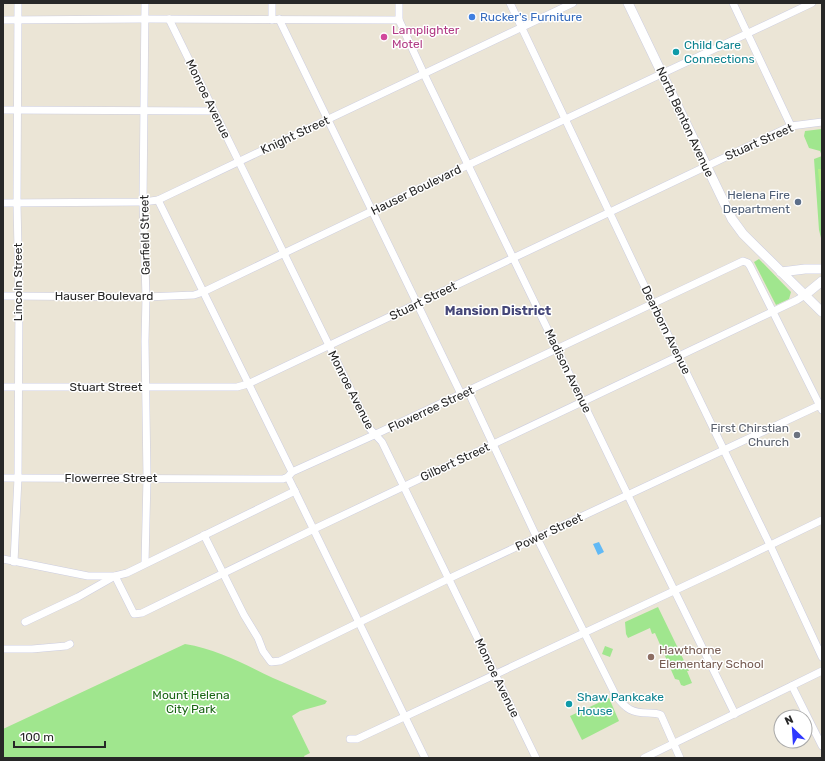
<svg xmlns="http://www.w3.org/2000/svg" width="825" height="761" viewBox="0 0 825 761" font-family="Rubik,sans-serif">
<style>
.green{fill:#a0e68e}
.pitch{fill:#b5ee89}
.water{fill:#61b9f5}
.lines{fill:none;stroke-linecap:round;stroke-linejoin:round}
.street-casing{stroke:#cccde1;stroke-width:8}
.secondary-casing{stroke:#cccde1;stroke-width:10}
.street{stroke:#fff;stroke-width:7}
.secondary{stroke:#fff;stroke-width:9}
.shop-dot{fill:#3f7fe0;stroke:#fff;stroke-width:1.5}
.hotel-dot{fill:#d1479c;stroke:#fff;stroke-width:1.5}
.culture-dot{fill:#0f9aa8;stroke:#fff;stroke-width:1.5}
.service-dot{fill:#5c6f8a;stroke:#fff;stroke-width:1.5}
.worship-dot{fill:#6b7280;stroke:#fff;stroke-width:1.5}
.education-dot{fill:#8d6e63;stroke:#fff;stroke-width:1.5}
.labels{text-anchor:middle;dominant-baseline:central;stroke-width:3;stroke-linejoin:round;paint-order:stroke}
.shop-label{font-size:12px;fill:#366cbe;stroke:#fff;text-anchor:start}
.hotel-label{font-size:12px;fill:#b23c85;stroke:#fff;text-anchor:start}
.culture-label{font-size:12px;fill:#0d838f;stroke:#fff;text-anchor:start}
.street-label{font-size:12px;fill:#272727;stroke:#fff}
.service-label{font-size:12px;fill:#4e5e75;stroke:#fff;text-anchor:end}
.worship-label{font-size:12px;fill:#5b616d;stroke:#fff;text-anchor:end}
.education-label{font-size:12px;fill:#785e54;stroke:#fff;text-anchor:start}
.park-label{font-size:12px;fill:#1a6614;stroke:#fff}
.neighbourhood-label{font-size:13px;font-weight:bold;fill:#454779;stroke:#fff}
</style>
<rect width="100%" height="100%" fill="#ebe5d6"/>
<g class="green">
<polygon points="822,129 822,242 819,230 814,159 822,156 820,151 809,148 804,136 805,131"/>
<polygon points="759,259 791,292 789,299 776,305 754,262"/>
<polygon points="658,607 689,671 687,671 692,683 684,686 681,685 679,680 675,679 655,633 652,634 650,628 628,638 626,634 625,622"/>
<path d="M 185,644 C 217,649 244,664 273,678 C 291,686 309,693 327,701 L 325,704 L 300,711 L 292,716 L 310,753 L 304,756 L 305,758 L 3,758 L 3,729 Z"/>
<polygon points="605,646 613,649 610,657 602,654"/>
<polygon points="609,698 619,721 582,740 570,716"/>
</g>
<polygon class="pitch" points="818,169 822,169 822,191 820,191"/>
<polygon class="water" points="599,542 604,552 598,555 593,544"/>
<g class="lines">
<g class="street-casing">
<g id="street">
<polyline points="145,3 143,202 146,297 145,341 147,478 145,563"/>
<polyline points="272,3 272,20"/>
<polyline points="399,3 399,20 424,74 651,543 735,714"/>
<polyline points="510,3 653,304 770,545 822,657"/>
<polyline points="733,3 791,126"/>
<polyline points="169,19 370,429 382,442 536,758"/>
<polyline points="279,19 461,394"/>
<polyline points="3,20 145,19 399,20"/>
<polyline points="3,110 213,111"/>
<polyline points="158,200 292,472"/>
<polyline points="3,203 143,202 158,200 573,3"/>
<polyline points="3,296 146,297 194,295 203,292 468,165 812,3"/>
<polyline points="3,387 237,387 248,384 791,126 822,122"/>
<path d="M 468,391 L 537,538 L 616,696 C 626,709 632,713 648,713 C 653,713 657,713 661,715 L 680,758"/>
<polyline points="288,477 425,758"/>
<polyline points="3,478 283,479 288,477 292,472 374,435 743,261 748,263 750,266 822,410"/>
<polyline points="204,535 244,615 258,638 263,651 271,662 280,661 448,579 820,405"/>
<polyline points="3,559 88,576 115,576 134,614 142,613 314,529 797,300 805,295"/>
<polyline points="14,562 18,478 19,297 17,203 18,3"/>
<polyline points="25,622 78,597 115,576 127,573 295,491"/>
<polyline points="3,649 32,649 66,646 70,644"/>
<polyline points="792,686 822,746"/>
<polyline points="350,739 357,739 723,568 822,520"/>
<polyline points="644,758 822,671"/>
</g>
</g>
<g class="secondary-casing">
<g id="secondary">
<polyline points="628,3 732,219 743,234 822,312"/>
<polyline points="781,272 805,269 822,269"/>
<polyline points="805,295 822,281"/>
</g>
</g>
<use href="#street" class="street"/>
<use href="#secondary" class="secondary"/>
</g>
<circle class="shop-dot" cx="472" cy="17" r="4"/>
<circle class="hotel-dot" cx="384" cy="37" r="4"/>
<g class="culture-dot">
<circle cx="676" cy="52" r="4"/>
<circle cx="569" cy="704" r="4"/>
</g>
<circle class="service-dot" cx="798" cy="202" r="4"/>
<circle class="worship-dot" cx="797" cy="435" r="4"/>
<circle class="education-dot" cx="651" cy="657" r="4"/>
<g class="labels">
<g class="shop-label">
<text x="480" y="17">Rucker's Furniture</text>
</g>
<g class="hotel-label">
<text x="392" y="30">Lamplighter<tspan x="392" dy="14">Motel</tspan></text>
</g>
<g class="culture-label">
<text x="684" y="45">Child Care<tspan x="684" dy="14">Connections</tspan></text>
<text x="577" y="697">Shaw Pankcake<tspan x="577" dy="14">House</tspan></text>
</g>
<g class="street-label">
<text transform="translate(208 99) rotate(64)">Monroe Avenue</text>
<text transform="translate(685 122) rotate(65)">North Benton Avenue</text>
<text transform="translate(295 135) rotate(-25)">Knight Street</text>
<text transform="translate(759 142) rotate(-24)">Stuart Street</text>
<text transform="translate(416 190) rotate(-26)">Hauser Boulevard</text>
<text transform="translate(145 235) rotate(-91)">Garfield Street</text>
<text transform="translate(18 282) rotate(-90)">Lincoln Street</text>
<text x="104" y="296">Hauser Boulevard</text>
<text transform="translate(423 301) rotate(-26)">Stuart Street</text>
<text transform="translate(666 330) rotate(64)">Dearborn Avenue</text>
<text transform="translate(568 371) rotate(64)">Madison Avenue</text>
<text x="106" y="387">Stuart Street</text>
<text transform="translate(351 390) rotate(63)">Monroe Avenue</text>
<text transform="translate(431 409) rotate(-25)">Flowerree Street</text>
<text transform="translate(455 462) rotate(-25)">Gilbert Street</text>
<text x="111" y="478">Flowerree Street</text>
<text transform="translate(549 532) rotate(-25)">Power Street</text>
<text transform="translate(497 678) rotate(64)">Monroe Avenue</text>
</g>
<g class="service-label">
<text x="790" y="195">Helena Fire<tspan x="790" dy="14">Department</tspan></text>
</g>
<g class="worship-label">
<text x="789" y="428">First Chirstian<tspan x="789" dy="14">Church</tspan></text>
</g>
<g class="education-label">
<text x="659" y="650">Hawthorne<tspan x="659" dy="14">Elementary School</tspan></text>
</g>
<g class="park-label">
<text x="191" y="695">Mount Helena<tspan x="191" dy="14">City Park</tspan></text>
</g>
<g class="neighbourhood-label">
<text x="498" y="310">Mansion District</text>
</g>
</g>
<rect width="825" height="761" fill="none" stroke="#272727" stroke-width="8"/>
<g transform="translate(793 729) rotate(335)"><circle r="19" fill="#ffffff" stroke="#a9a9a9"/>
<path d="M0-3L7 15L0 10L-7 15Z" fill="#2f38ff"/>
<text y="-6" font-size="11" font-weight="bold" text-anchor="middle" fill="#272727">N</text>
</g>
<path d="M14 741v6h91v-6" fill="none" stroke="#272727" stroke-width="2"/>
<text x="20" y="741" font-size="12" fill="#272727" stroke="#ffffff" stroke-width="3" paint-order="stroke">100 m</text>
</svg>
